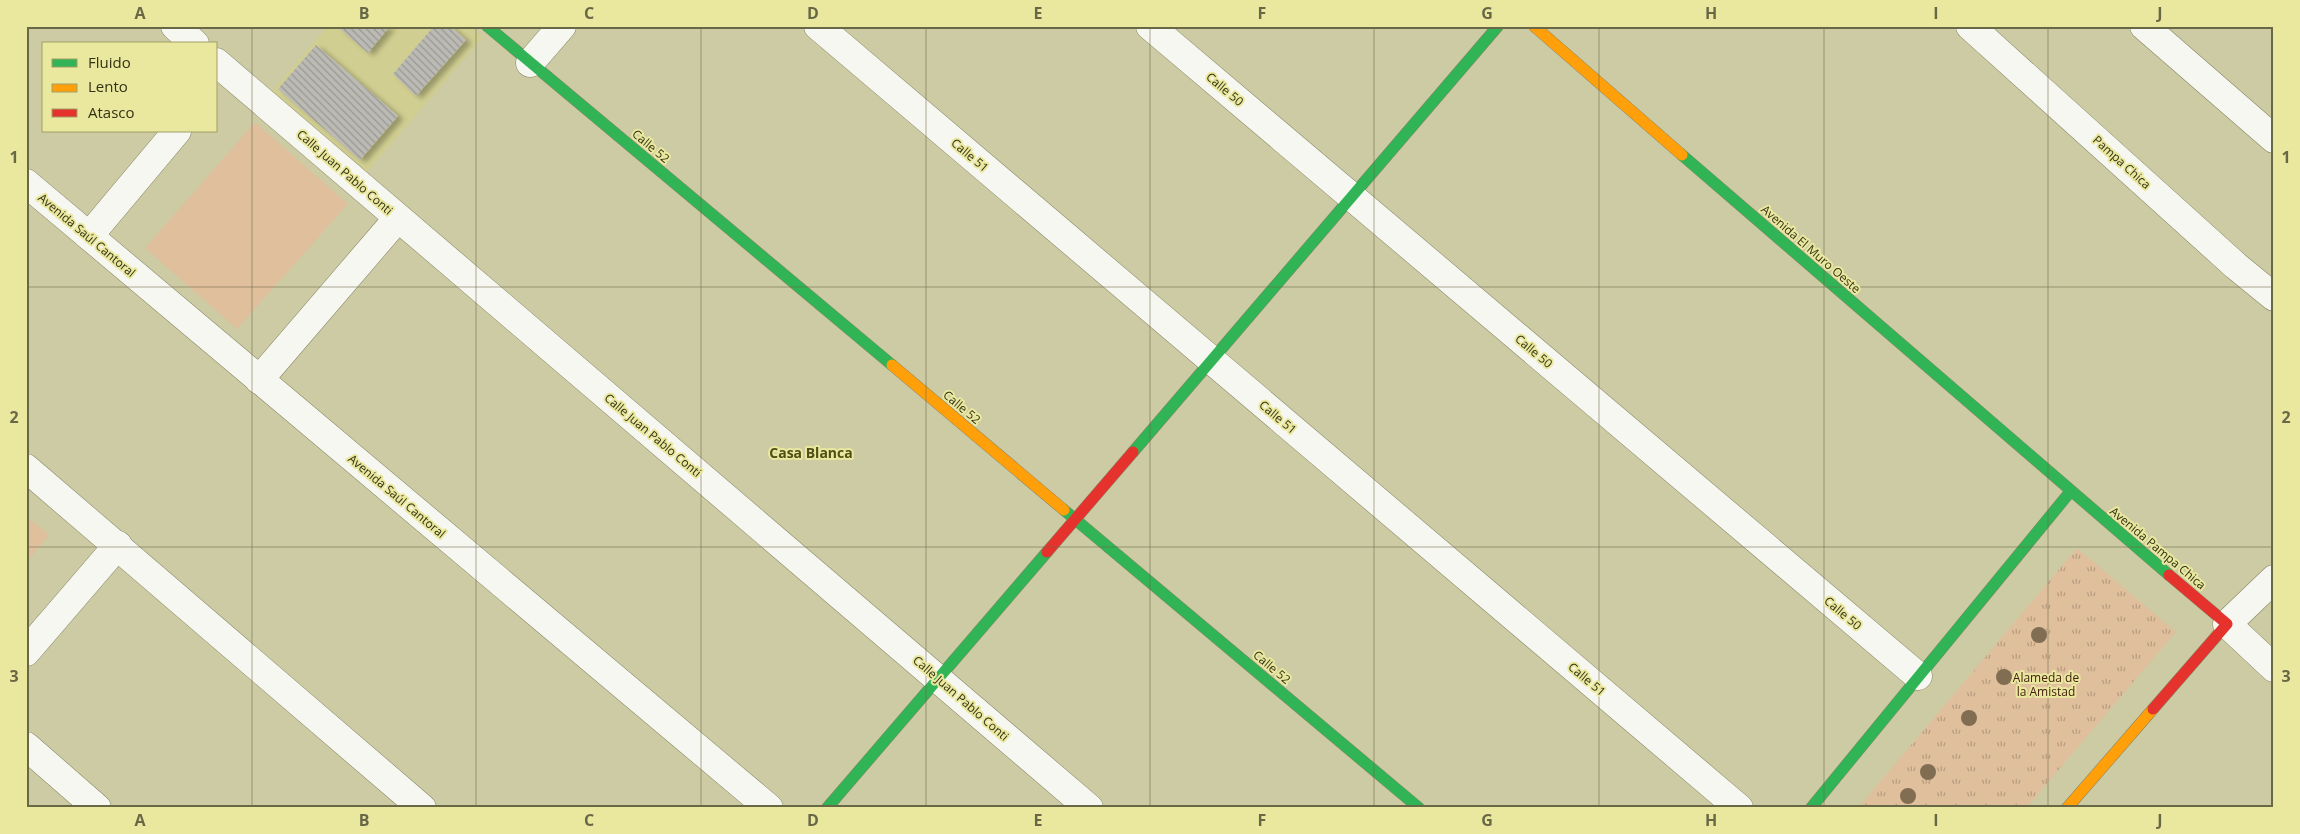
<svg xmlns="http://www.w3.org/2000/svg" width="2300" height="834" viewBox="0 0 2300 834" font-family="'Open Sans',sans-serif">
<style>
.built{fill:#d0ce90}
.grass{fill:url(#grass-tufts)}
.garden{fill:#e0bf9d}
.building{fill:url(#building-back-hatch);filter:url(#shadow)}
.lines{fill:none;stroke-linecap:round;stroke-linejoin:round}
.street-casing{stroke:#878666;stroke-width:29}
.fast-casing{stroke:#878666;stroke-width:12}
.slow-casing{stroke:#878666;stroke-width:12}
.jam-casing{stroke:#878666;stroke-width:12}
.street{stroke:#f7f7f1;stroke-width:28}
.fast{stroke:#30b455;stroke-width:11}
.slow{stroke:#ff9f0a;stroke-width:11}
.jam{stroke:#e5322d;stroke-width:11}
.tree{fill:#816d51}
.grid{fill:none;stroke:#696846;stroke-width:1;stroke-opacity:0.55}
.labels{text-anchor:middle;dominant-baseline:central;stroke-width:4;stroke-linejoin:round;paint-order:stroke}
.street-label{font-size:12px;fill:#333214;stroke:#eae89f}
.park-label{font-size:12px;fill:#43200e;stroke:#eae89f}
.neighbourhood-label{font-size:14px;font-weight:bold;fill:#514e17;stroke:#eae89f}
.neatline{fill:none;stroke:#696846;stroke-width:2}
.grid-label{font-size:16px;text-anchor:middle;font-weight:bold;fill:#696846}
</style>
<defs>
<pattern id="grass-tufts" width="24" height="20" patternUnits="userSpaceOnUse" patternTransform="scale(1.25)"><rect width="24" height="20" fill="#e0bf9d"/><path d="M3 7l-1-3M5 7V3M7 7l1-3M15 17l-1-3M17 17v-4M19 17l1-3" fill="none" stroke="#b69c7f"/></pattern>
<pattern id="building-back-hatch" width="6" height="6" patternUnits="userSpaceOnUse" patternTransform="scale(1.25)"><rect width="6" height="6" fill="#bcbab5"/><path d="M-1 5l2 2M0 0l6 6M5-1l2 2" fill="none" stroke="#999892"/></pattern>
<filter id="shadow"><feDropShadow dx="5.5" dy="3" stdDeviation="2.5" flood-color="#0004"/></filter>
</defs>
<rect width="100%" height="100%" fill="#cccba3"/>
<polygon class="built" points="328,26 470,26 483,37 363,176 269,95"/>
<polygon class="grass" points="2077,548 2176,632 2026,808 1858,808"/>
<g class="garden">
<polygon points="255,122 348,204 237,329 145,248"/>
<polygon points="26,516 49,535 26,563"/>
</g>
<g class="building">
<polygon points="337,26 390,26 368,53"/>
<polygon points="434,26 450,26 466,40 416,96 393,74"/>
<polygon points="316,45 398,116 360,160 278,89"/>
</g>
<g class="lines">
<g class="street-casing">
<g id="street">
<polyline points="175,26 195,44"/>
<polyline points="818,26 1739,808"/>
<polyline points="1150,26 1918,676"/>
<polyline points="1970,26 2236,266 2274,297"/>
<polyline points="2144,26 2274,139"/>
<polyline points="216,62 1089,808"/>
<polyline points="530,63 562,26"/>
<polyline points="26,183 769,808"/>
<polyline points="89,236 177,131"/>
<polyline points="259,380 398,218"/>
<polyline points="26,468 422,808"/>
<polyline points="2274,579 2227,624 2274,668"/>
<polyline points="26,652 118,545"/>
<polyline points="26,746 97,808"/>
</g>
</g>
<g class="fast-casing">
<g id="fast">
<polyline points="487,26 892,365"/>
<polyline points="1682,155 2169,575"/>
<polyline points="1133,452 1498,26"/>
<polyline points="1064,510 1419,808"/>
<polyline points="827,808 1047,552"/>
<polyline points="1811,808 2070,492"/>
</g>
</g>
<g class="slow-casing">
<g id="slow">
<polyline points="1534,26 1682,155"/>
<polyline points="892,365 1064,510"/>
<polyline points="2067,808 2153,709"/>
</g>
</g>
<g class="jam-casing">
<g id="jam">
<polyline points="1047,552 1133,452"/>
<polyline points="2153,709 2227,624 2169,575"/>
</g>
</g>
<use href="#street" class="street"/>
<use href="#fast" class="fast"/>
<use href="#slow" class="slow"/>
<use href="#jam" class="jam"/>
</g>
<g class="tree">
<circle cx="2039" cy="635" r="8"/>
<circle cx="2004" cy="677" r="8"/>
<circle cx="1969" cy="718" r="8"/>
<circle cx="1928" cy="772" r="8"/>
<circle cx="1908" cy="796" r="8"/>
</g>
<path class="grid" d="M 252,26 L 252,808M 476,26 L 476,808M 701,26 L 701,808M 926,26 L 926,808M 1150,26 L 1150,808M 1374,26 L 1374,808M 1599,26 L 1599,808M 1824,26 L 1824,808M 2048,26 L 2048,808M 26,287 L 2274,287M 26,547 L 2274,547"/>
<g class="labels">
<g class="street-label">
<text transform="translate(1225 89) rotate(40)">Calle 50</text>
<text transform="translate(651 146) rotate(40)">Calle 52</text>
<text transform="translate(970 155) rotate(40)">Calle 51</text>
<text transform="translate(2122 162) rotate(42)">Pampa Chica</text>
<text transform="translate(345 172) rotate(41)">Calle Juan Pablo Conti</text>
<text transform="translate(87 235) rotate(40)">Avenida Saúl Cantoral</text>
<text transform="translate(1811 249) rotate(41)">Avenida El Muro Oeste</text>
<text transform="translate(1534 351) rotate(40)">Calle 50</text>
<text transform="translate(962 407) rotate(40)">Calle 52</text>
<text transform="translate(1278 417) rotate(40)">Calle 51</text>
<text transform="translate(653 435) rotate(40)">Calle Juan Pablo Conti</text>
<text transform="translate(397 496) rotate(40)">Avenida Saúl Cantoral</text>
<text transform="translate(2158 548) rotate(40)">Avenida Pampa Chica</text>
<text transform="translate(1843 613) rotate(40)">Calle 50</text>
<text transform="translate(1272 667) rotate(40)">Calle 52</text>
<text transform="translate(1587 679) rotate(40)">Calle 51</text>
<text transform="translate(961 698) rotate(41)">Calle Juan Pablo Conti</text>
</g>
<g class="park-label">
<text x="2046" y="677">Alameda de<tspan x="2046" dy="14">la Amistad</tspan></text>
</g>
<g class="neighbourhood-label">
<text x="811" y="452">Casa Blanca</text>
</g>
</g>
<rect width="2300" height="834" fill="none" stroke="#eae89f" stroke-width="55"/>
<rect x="42" y="42" width="175" height="90" fill="#eae89f" stroke="#a19f67"/>
<rect x="52" y="59" width="25" height="8" fill="#30b455" stroke="#a19f67"/>
<text x="88" y="68" font-size="15" fill="#333214">Fluido</text>
<rect x="52" y="84" width="25" height="8" fill="#ff9f0a" stroke="#a19f67"/>
<text x="88" y="92" font-size="15" fill="#333214">Lento</text>
<rect x="52" y="109" width="25" height="8" fill="#e5322d" stroke="#a19f67"/>
<text x="88" y="118" font-size="15" fill="#333214">Atasco</text>
<rect x="28" y="28" width="2244" height="778" class="neatline"/>
<g class="grid-label">
<text x="140" y="19">A</text>
<text x="364" y="19">B</text>
<text x="589" y="19">C</text>
<text x="813" y="19">D</text>
<text x="1038" y="19">E</text>
<text x="1262" y="19">F</text>
<text x="1487" y="19">G</text>
<text x="1711" y="19">H</text>
<text x="1936" y="19">I</text>
<text x="2160" y="19">J</text>
<text x="14" y="163">1</text>
<text x="2286" y="163">1</text>
<text x="14" y="423">2</text>
<text x="2286" y="423">2</text>
<text x="14" y="682">3</text>
<text x="2286" y="682">3</text>
<text x="140" y="826">A</text>
<text x="364" y="826">B</text>
<text x="589" y="826">C</text>
<text x="813" y="826">D</text>
<text x="1038" y="826">E</text>
<text x="1262" y="826">F</text>
<text x="1487" y="826">G</text>
<text x="1711" y="826">H</text>
<text x="1936" y="826">I</text>
<text x="2160" y="826">J</text>
</g>
</svg>
